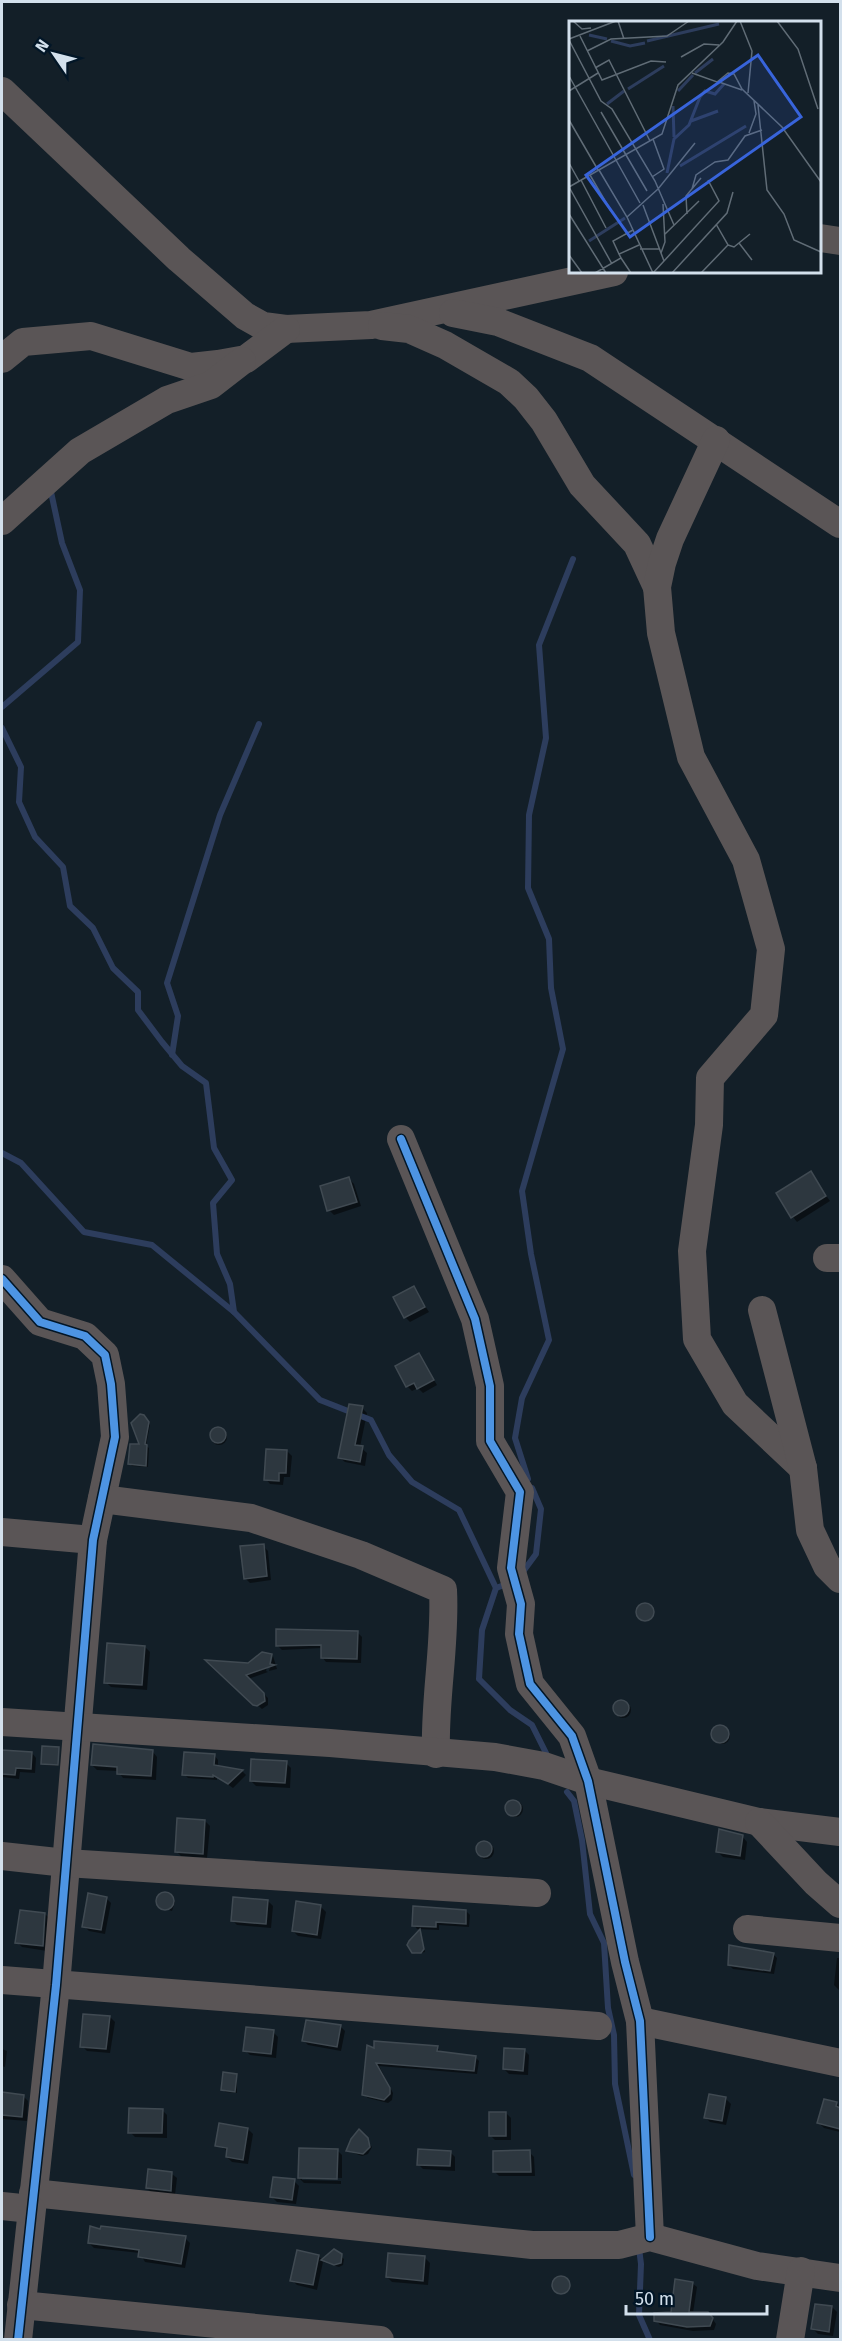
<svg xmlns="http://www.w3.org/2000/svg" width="842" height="2341" viewBox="0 0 842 2341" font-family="'Fira Sans',sans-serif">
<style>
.shadow{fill:#0007}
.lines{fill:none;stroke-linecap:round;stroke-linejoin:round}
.stream{stroke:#2d3d5d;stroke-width:6}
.building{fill:#2d373f;stroke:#404a52;stroke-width:1.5}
.minor{stroke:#5a5556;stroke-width:28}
.cycleway-casing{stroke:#021627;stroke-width:11}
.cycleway{stroke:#4d94e3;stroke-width:8}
.inset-river{fill:none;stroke:#2d3d5d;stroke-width:3}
.inset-road{fill:none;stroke:#606c76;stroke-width:1.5}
.view{fill:#3864db;fill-opacity:0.15;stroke:#3864db;stroke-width:3}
.inset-edge{fill:none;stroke:#d3e0ec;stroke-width:3}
</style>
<rect width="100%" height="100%" fill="#131f28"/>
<g class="shadow">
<polygon points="810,1173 830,1201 797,1222 793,1217"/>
<polygon points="349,1179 354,1184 361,1206 334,1215 329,1210"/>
<polygon points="413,1288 429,1312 410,1322 405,1317"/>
<polygon points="419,1355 437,1385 423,1393 418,1388 412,1391 407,1386 397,1367"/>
<polygon points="362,1408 367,1413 360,1447 367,1453 365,1466 345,1462 340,1458"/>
<polygon points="146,1419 150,1425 146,1446 149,1448 148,1467 132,1466 130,1464 141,1446"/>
<circle cx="219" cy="1437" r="8"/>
<polygon points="287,1451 292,1456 290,1477 284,1477 283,1485 270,1484 266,1479"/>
<polygon points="263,1546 268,1551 271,1580 250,1583 245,1578"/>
<circle cx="646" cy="1613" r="8"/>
<polygon points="358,1633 362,1637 361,1663 326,1662 322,1657 322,1648 282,1650 278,1646"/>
<polygon points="145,1647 150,1652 147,1690 111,1687 106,1682"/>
<polygon points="258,1654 273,1656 270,1656 266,1671 268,1672 248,1679 268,1698 268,1705 262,1709 209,1661 249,1664"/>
<polygon points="273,1656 277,1669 269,1671"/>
<circle cx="623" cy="1710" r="8"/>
<circle cx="722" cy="1736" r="8"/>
<polygon points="59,1749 59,1766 44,1765 42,1763"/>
<polygon points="2,1752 32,1753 36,1758 35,1773 20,1772 19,1779 2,1777"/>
<polygon points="153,1752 157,1757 156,1780 123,1778 118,1771 97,1770 92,1765"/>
<polygon points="214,1755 218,1760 218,1767 242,1771 246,1775 233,1788 217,1777 217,1780 188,1778 184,1774"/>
<polygon points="286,1763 291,1768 290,1788 256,1786 251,1781"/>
<circle cx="515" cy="1809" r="8"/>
<polygon points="205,1821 210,1826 207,1858 181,1856 176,1851"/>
<polygon points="742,1836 747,1842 745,1860 723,1857 718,1852"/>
<circle cx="486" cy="1851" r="8"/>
<polygon points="164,1893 175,1902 172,1911 165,1909 159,1903 159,1897"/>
<polygon points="106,1898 111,1903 105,1934 89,1931 84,1926"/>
<polygon points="268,1901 273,1906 271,1928 237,1925 232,1920"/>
<polygon points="321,1907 326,1912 321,1939 298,1936 293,1931"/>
<polygon points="466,1911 470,1915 469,1927 439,1925 439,1930 417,1929 414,1925"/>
<polygon points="45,1914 50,1919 47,1951 22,1947 17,1942"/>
<polygon points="420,1931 425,1952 416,1954 413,1952"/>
<polygon points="773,1954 777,1958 774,1974 733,1969 729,1965"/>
<polygon points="837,1958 840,1958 840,1991 834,1985"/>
<polygon points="110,2017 115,2022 110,2053 87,2051 82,2046"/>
<polygon points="340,2026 345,2031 341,2051 308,2045 303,2040"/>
<polygon points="273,2032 278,2037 276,2058 250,2055 245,2050"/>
<polygon points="437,2048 441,2052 475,2057 479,2061 477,2074 379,2066 393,2093 392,2100 388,2103 368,2098 364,2094 375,2050"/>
<polygon points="2,2049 7,2051 5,2067 2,2066"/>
<polygon points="524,2050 529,2055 528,2075 509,2074 504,2069"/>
<polygon points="237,2075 237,2093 225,2092 223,2089"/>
<polygon points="2,2094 23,2096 28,2101 27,2121 2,2119"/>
<polygon points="726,2099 731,2104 726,2125 710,2122 705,2117"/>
<polygon points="837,2104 840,2108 840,2132 824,2128 819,2123"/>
<polygon points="162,2110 167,2115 167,2138 135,2137 130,2132"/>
<polygon points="506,2113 511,2118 511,2140 495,2140 490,2135"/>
<polygon points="248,2129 253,2134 248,2164 232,2162 227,2157 228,2151 217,2145"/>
<polygon points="359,2132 372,2147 368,2154 362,2156 348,2151"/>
<polygon points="337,2150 342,2155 342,2178 302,2177 302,2180 341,2181 341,2184 304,2183 299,2178"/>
<polygon points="450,2152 455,2157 455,2171 423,2169 418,2164"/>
<polygon points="529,2152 534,2157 535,2176 499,2176 494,2171"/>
<polygon points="172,2174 177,2178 175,2195 152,2193 147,2188"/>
<polygon points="294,2181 299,2186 296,2204 277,2202 272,2197"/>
<polygon points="101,2231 185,2238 190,2243 185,2268 145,2262 140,2253 94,2248 89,2243"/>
<polygon points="334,2251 344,2259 343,2265 339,2267 323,2262 317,2290 297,2285 292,2280 318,2256 323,2260"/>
<polygon points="425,2258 430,2263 428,2285 392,2282 387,2277"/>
<circle cx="562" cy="2286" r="8"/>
<polygon points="692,2283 697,2287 693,2313 712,2318 716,2324 714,2330 693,2331 660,2325 656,2320 672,2314"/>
<polygon points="832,2307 837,2312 833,2336 818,2334 813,2329"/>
</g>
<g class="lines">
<g class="stream">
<polyline points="2,707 78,642 80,590 62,543 51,492"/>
<polyline points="2,728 21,767 19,802 35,837 63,867 70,906 93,928 113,968 138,992 138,1010 162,1042 182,1066 206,1083 214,1148 232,1180 213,1203 217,1254 230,1284 234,1312 320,1400 371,1420 389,1455 412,1482 459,1510 496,1588"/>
<polyline points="172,1055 178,1016 167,983 220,815 259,724"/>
<polyline points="2,1153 21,1163 84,1232 152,1245 234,1312"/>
<polyline points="528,1479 515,1438 522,1398 549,1340 531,1254 522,1191 563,1049 551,988 549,939 528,888 529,815 546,738 539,645 573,559"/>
<polyline points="522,1573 536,1554 541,1509 532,1488"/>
<polyline points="507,1584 496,1588 482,1630 479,1679 510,1710 532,1725 547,1755"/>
<polyline points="567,1792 574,1801 582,1840 590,1914 604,1943 608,2008 614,2035 615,2084 634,2175"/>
<polyline points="639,2248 641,2264 639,2315 650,2340"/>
</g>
</g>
<g class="building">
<polygon points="811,1171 826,1196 791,1218 776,1193"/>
<polygon points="349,1177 357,1202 327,1211 320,1186"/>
<polygon points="414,1286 425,1307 404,1318 393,1297"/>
<polygon points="419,1353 434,1380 417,1389 414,1383 406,1387 395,1366"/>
<polygon points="349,1404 363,1406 355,1445 363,1446 360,1462 338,1458"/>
<polygon points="140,1414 144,1415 149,1422 145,1444 147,1445 146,1466 128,1464 130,1444 139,1444 131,1423"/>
<circle cx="218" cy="1435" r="8"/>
<polygon points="266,1449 287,1450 286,1473 279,1473 279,1481 264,1480"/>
<polygon points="264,1544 267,1576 244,1579 240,1546"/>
<circle cx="645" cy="1612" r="9"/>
<polygon points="276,1629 358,1631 357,1659 321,1658 321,1645 276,1646"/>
<polygon points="107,1643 145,1646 142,1685 104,1683"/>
<polygon points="262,1652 272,1654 270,1664 275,1665 246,1675 264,1693 265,1701 257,1706 253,1705 205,1660 248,1663"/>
<circle cx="621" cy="1708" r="8"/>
<circle cx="720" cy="1734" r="9"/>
<polygon points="93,1744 153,1750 151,1776 117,1774 117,1767 91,1765"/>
<polygon points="42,1746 59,1747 58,1765 41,1764"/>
<polygon points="2,1750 32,1752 31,1769 16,1768 15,1775 2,1774"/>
<polygon points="184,1752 215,1754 214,1765 243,1770 228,1784 213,1775 213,1777 182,1775"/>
<polygon points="251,1759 287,1761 285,1783 250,1781"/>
<circle cx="513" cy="1808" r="8"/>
<polygon points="177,1818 205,1820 203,1854 175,1852"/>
<polygon points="719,1829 743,1835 740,1856 716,1852"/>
<circle cx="484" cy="1849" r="8"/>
<circle cx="165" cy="1901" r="9"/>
<polygon points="88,1893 107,1897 101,1930 82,1927"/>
<polygon points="233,1897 268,1900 266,1924 231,1921"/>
<polygon points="296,1901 321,1905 317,1935 292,1931"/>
<polygon points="413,1906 466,1910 466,1924 436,1922 436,1927 412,1926"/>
<polygon points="20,1910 45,1913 43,1946 15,1943"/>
<polygon points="420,1929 424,1949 421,1953 412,1953 407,1945 409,1941"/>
<polygon points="729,1945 774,1953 770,1971 728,1965"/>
<polygon points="83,2014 110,2016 106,2049 80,2047"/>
<polygon points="306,2020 341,2025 337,2047 302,2041"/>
<polygon points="246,2027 274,2030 271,2054 243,2051"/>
<polygon points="374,2041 438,2046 437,2051 476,2056 474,2071 376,2063 390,2088 390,2094 384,2100 362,2095 367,2045 374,2048"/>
<polygon points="504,2048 525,2049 523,2071 503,2069"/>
<polygon points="223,2072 237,2074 235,2092 221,2090"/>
<polygon points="2,2092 24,2095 22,2117 2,2115"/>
<polygon points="709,2094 726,2097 722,2121 704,2118"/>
<polygon points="824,2099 837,2102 836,2106 840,2108 840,2129 817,2123"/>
<polygon points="129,2108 163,2109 162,2133 128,2133"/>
<rect x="489" y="2112" width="17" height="24"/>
<polygon points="219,2123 248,2128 243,2160 226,2157 227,2148 215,2146"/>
<polygon points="359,2129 368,2138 370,2147 363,2154 346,2151 351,2139"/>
<polygon points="299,2148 338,2149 337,2179 298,2178"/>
<polygon points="418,2149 451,2151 450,2166 417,2165"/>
<polygon points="530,2150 531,2172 493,2172 493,2151"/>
<polygon points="148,2169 172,2172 171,2191 146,2188"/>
<polygon points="273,2177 295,2179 292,2200 270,2197"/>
<polygon points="90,2226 100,2229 101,2226 186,2236 181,2264 138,2257 139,2250 88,2243"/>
<polygon points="334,2249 342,2254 341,2263 334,2265 321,2260"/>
<polygon points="297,2250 319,2255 313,2285 290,2281"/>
<polygon points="388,2253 425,2256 423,2281 386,2277"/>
<circle cx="561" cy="2285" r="9"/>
<polygon points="675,2279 693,2282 689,2312 708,2312 713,2318 710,2326 687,2327 654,2321 654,2313 671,2312"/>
<polygon points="815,2304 832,2306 829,2332 811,2329"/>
</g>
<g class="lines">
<g class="minor">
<polyline points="2,91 179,259 245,316 263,326 286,329 371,325 614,272"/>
<polyline points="820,238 840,241"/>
<polyline points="453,313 498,322 590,358 840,524"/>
<polyline points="382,326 409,329 445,345 509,382 526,398 544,421 582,485 637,544 657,587"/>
<polyline points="2,359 23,342 91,336 191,367 218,364 246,359 286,329"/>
<polyline points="716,440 670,539 662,563 657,587 661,633 691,757 746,860 771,949 764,1015 710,1078 709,1125 692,1251 697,1339 735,1404 803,1468"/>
<polyline points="2,521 80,451 167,400 211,385 242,361"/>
<polyline points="401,1139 475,1319 490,1386 490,1441 520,1492 511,1568 521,1604 519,1634 530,1684 572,1736 588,1781 625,1962 640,2021 650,2237"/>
<polyline points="827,1258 840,1258"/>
<polyline points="2,1279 40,1322 85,1336 105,1355 111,1384 115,1437 93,1540 56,1985 18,2340"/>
<polyline points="762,1310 803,1468 810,1530 827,1566 840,1579"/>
<path d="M 102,1499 L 251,1518 L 361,1555 L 443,1590 C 446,1644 434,1699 436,1754"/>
<polyline points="2,1532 93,1540"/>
<polyline points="2,1722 330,1743 495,1757 544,1766 588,1781 759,1822 840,1832"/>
<polyline points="759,1822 816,1883 840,1904"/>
<polyline points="2,1856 66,1863 537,1893"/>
<polyline points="747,1929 840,1938"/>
<polyline points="2,1980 598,2026"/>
<polyline points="640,2021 840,2063"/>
<polyline points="33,2193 532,2245 619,2245 650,2237 757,2266 840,2278"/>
<polyline points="2,2206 31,2209"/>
<polyline points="21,2305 380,2340"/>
<polyline points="790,2340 801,2271"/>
</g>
<g class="cycleway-casing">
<g id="cycleway">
<polyline points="401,1139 475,1319 490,1386 490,1441 520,1492 511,1568 521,1604 519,1634 530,1684 572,1736 588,1781 625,1962 640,2021 650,2237"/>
<polyline points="2,1279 40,1322 85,1336 105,1355 111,1384 115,1437 93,1540 56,1985 18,2340"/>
</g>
</g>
<use href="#cycleway" class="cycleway"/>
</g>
<g transform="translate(569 21)">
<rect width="252" height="252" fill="#131f28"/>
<path class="inset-river" d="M 20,14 L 38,18M 42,20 L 61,25 L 76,22M 78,20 L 150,3M 126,52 L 144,38M 59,68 L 95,45M 109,70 L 124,54M 38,83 L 55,70M 104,85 L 105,116M 122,100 L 149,90M 111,145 L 177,105M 98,152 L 105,118 L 120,104 L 131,76 L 136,70 L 146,73 L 155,63M 20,220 L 56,197"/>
<path class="inset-road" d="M 4,0 L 13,8 L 22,7M 49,0 L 55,18M 171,0 L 183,30 L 179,72M 208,0 L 229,28 L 249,88M 11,15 L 33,59 L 82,40 L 97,41M 0,18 L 47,0M 0,19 L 32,80 L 43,88 L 86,160 L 105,204M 18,30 L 42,18 L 98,15 L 120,0M 112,36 L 135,23 L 150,24M 26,47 L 40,39 L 81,120M 123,52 L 148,61 L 159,52 L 165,53 L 173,68 L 213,106 L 252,161M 0,55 L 71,182M 150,61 L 173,69M 0,70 L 29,52M 189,84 L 198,169 L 215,193 L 225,219 L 252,231M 32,91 L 78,170M 0,99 L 29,149M 180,112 L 187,93 L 185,80M 0,142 L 10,160M 30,149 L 58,196 L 84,252M 21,154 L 42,190M 83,156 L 95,148 L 84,118M 12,159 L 37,207M 0,166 L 93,113 L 109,64 L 154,21 L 168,0M 0,166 L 43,243M 123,168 L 127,154 L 146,141 L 159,139 L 176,115 L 193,109M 74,184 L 95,240M 0,193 L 37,252M 118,193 L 117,175 L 132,157M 58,196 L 89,168 L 126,122M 96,213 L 130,180M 170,222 L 183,239M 159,224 L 165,226 L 181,213M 71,228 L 90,228M 92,232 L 96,221 L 94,183M 50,233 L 44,220 L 64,209M 0,234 L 13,252M 52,237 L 62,252M 26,252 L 52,237 L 50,233 L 70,224M 84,252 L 150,180 L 139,159M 103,252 L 158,192 L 164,171M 132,252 L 159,224 L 147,203"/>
<path class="view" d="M 189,34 L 232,96 L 61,216 L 17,154 Z"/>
<rect width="252" height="252" class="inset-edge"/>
</g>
<rect width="842" height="2341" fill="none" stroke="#d3e0ec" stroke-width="6"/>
<g transform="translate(54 54) rotate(305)" stroke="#021627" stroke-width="4.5" paint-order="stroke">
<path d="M0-4.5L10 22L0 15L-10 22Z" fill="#d3e0ec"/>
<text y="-9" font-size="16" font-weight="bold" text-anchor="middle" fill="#d3e0ec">N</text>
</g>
<path d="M626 2305v9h141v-9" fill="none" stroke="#d3e0ec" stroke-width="3"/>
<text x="635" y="2305" font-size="18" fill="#d3e0ec" stroke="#021627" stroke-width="4.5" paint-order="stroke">50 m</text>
</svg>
